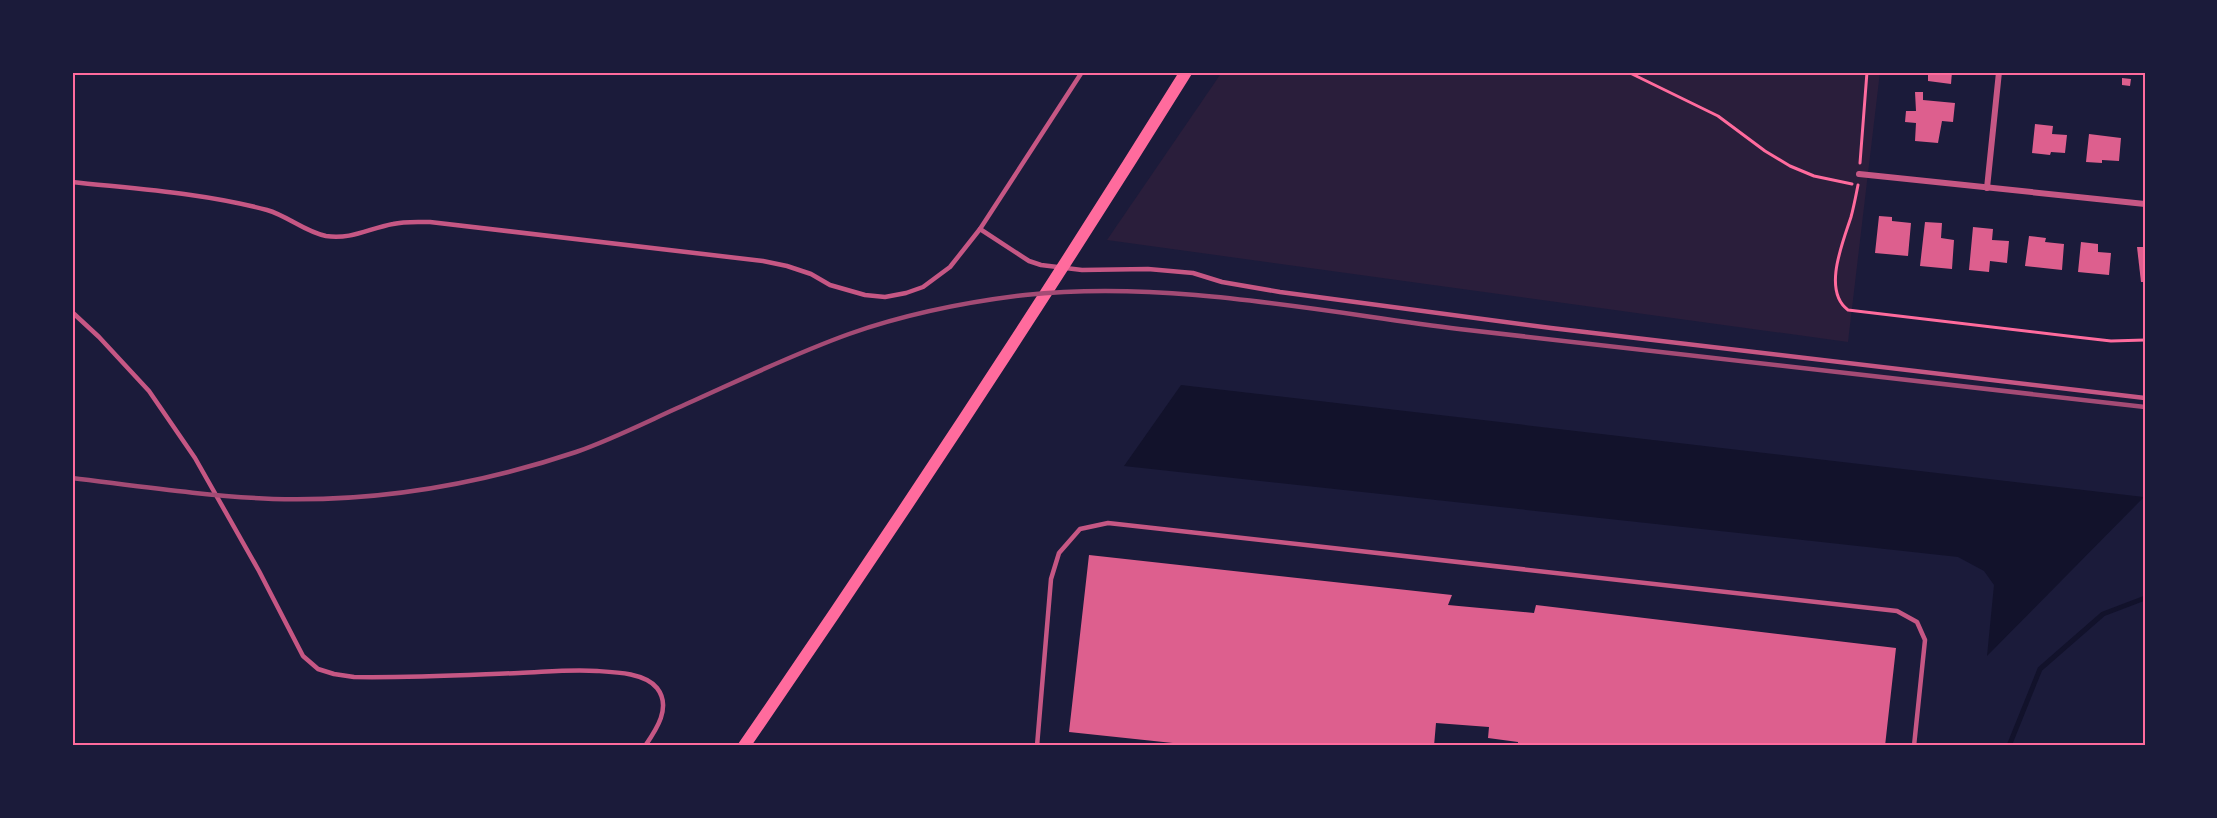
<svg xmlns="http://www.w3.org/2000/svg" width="2217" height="818" viewBox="0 0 2217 818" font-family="Montserrat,sans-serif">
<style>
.green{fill:#2a1e3b}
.water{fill:#12122b}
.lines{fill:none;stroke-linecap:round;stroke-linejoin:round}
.stream{stroke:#12122b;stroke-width:5}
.building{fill:#dd5f8e}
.path{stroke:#ff6b9d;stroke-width:3}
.service{stroke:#c65784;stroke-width:4.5}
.minor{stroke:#c65784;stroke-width:6}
.secondary{stroke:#ff6b9d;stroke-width:12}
.rail{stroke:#a44b75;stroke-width:4.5}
.neatline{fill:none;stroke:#ff6b9d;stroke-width:2}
</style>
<rect width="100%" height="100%" fill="#1b1b3a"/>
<polygon class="green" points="1222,72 1880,72 1848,342 1107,240"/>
<polygon class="water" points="1181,385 2144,497 1987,656 1994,585 1984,571 1958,557 1124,466"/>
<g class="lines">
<polyline class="stream" points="2009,746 2040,669 2103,614 2145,598"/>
</g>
<g class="building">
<polygon points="1928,72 1952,72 1951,84 1928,81"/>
<polygon points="2122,78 2131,79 2130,86 2122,85"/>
<polygon points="1915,92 1923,92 1923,100 1955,103 1953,122 1942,121 1938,143 1915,141 1916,123 1905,122 1906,111 1916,111"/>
<polygon points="2035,124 2053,126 2052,134 2067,135 2065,153 2051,152 2050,155 2032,153"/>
<polygon points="2089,134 2121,138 2119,161 2102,160 2102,163 2086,162"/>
<polygon points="1879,216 1892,217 1892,221 1911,223 1908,256 1875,253"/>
<polygon points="1925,222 1942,223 1941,238 1954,240 1952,269 1920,266"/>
<polygon points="1973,227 1993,229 1992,240 2009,241 2007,263 1990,261 1989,272 1969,270"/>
<polygon points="2029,236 2046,238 2045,242 2064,244 2062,270 2025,266"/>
<polygon points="2081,242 2098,244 2098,252 2111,253 2109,275 2078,272"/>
<polygon points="2137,247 2145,247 2145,282 2141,282"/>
<polygon points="1089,555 1452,595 1448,605 1534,613 1536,605 1896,648 1885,746 1518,746 1518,742 1488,738 1489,727 1436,723 1434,746 1201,746 1069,732"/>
</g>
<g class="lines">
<g class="path">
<polyline points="1628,72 1718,116 1765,151 1790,166 1814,176 1852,184"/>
<polyline points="1860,163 1867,72"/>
<path d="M 1858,185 C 1856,195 1854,206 1851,217 C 1843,242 1822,291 1848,310 L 2076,337 L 2111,341 L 2145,340"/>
</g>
<g class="service">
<path d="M 72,182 C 137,189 204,193 267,210 C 288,216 305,232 326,236 C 351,240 370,228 393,224 C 405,221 418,222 430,222 L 763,261 L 787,266 L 811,274 L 830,285 L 865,295 L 885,297 L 906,293 L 923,287 L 950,267 L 980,229 L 1082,72"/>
<polyline points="980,229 1029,261 1041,265 1082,270 1148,269 1193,273 1222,282 1280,292 1551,328 2145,398"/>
<path d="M 72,312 L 99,337 L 149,391 L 195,458 L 259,571 L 303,656 L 318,669 L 334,674 L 354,677 C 409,678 464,675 519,673 C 545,672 571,669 597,671 C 615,672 645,673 657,688 C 672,707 656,730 645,746"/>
<polyline points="1037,746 1051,579 1059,553 1080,529 1108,523 1897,611 1917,622 1925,640 1914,746"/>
</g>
<g class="minor">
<polyline points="1859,174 2145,204"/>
<polyline points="1987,188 1999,72"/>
</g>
<path class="secondary" d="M 744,746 C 896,525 1044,300 1186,72"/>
<path class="rail" d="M 72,478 C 138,486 206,496 273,499 C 376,502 478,485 576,452 C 616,438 654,418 693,401 C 744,378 796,353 849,334 C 906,314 966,302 1025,295 C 1169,280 1316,311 1459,329 C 1687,356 1916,381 2145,407"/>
</g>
<rect width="2217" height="818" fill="none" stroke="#1b1b3a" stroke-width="147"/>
<rect x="74" y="74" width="2070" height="670" class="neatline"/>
</svg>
